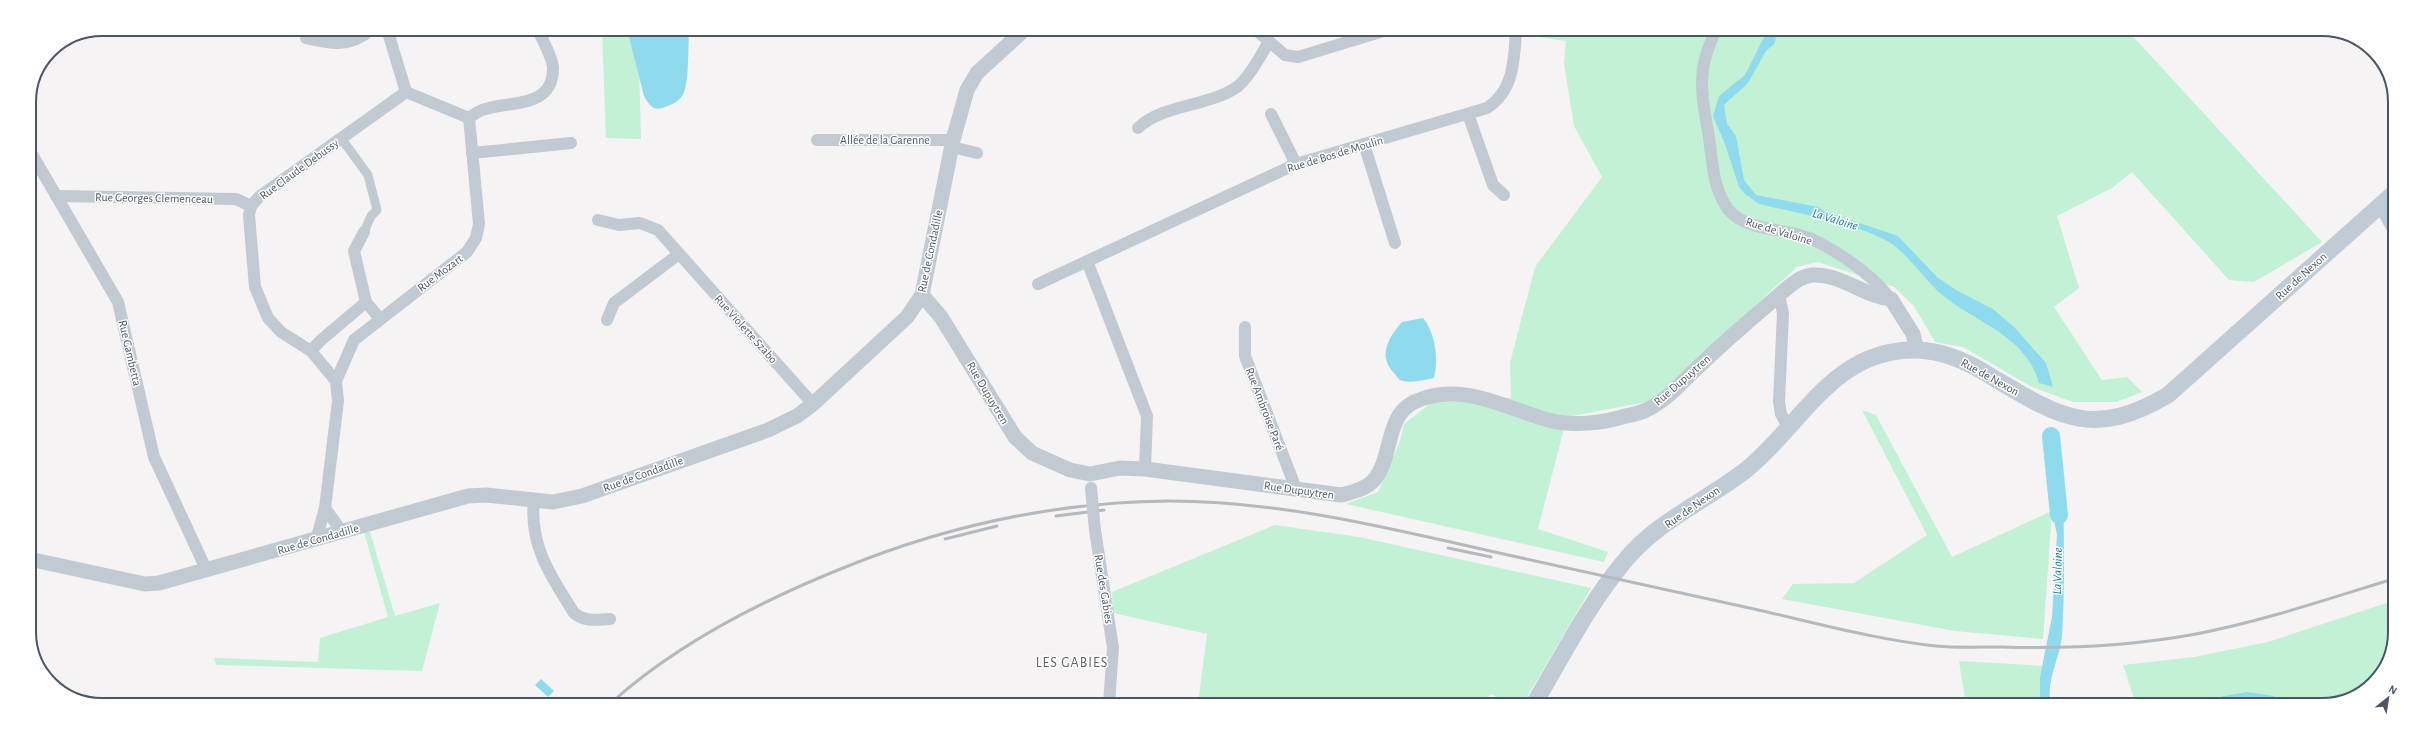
<svg xmlns="http://www.w3.org/2000/svg" width="2424" height="734" viewBox="0 0 2424 734" font-family="'Alegreya Sans',sans-serif">
<style>
.green{fill:#c3f1d5}
.water{fill:#90daee}
.lines{fill:none;stroke-linecap:round;stroke-linejoin:round}
.river{stroke:#90daee;stroke-width:18}
.pedestrian{stroke:#c1cad2;stroke-width:9}
.minor{stroke:#c1cad2;stroke-width:12}
.tertiary{stroke:#c1cad2;stroke-width:15}
.secondary{stroke:#c1cbd6;stroke-width:17}
.rail{stroke:#b5b8bd;stroke-width:3}
.minor-bridge{stroke:#c1cad2;stroke-width:12}
.labels{text-anchor:middle;dominant-baseline:central;stroke-width:3;stroke-linejoin:round;paint-order:stroke}
.street-label{font-size:12px;fill:#4a5661;stroke:#fff}
.water-label{font-size:13px;font-style:italic;fill:#0c7c9b;stroke:#fff}
.quarter-label{font-size:14px;letter-spacing:1px;fill:#5f6368;stroke:#fff}
.rim{fill:none;stroke:#4a5661;stroke-width:2}
</style>
<rect width="100%" height="100%" fill="#f5f3f3"/>
<g class="green">
<polygon points="602,30 638,30 641,139 606,138"/>
<polygon points="1533,31 2128,31 2322,242 2254,282 2229,280 2132,172 2112,188 2057,216 2079,288 2054,307 2102,380 2127,377 2142,392 2116,402 2073,402 2032,387 1963,347 1935,342 1914,306 1894,287 1818,262 1797,267 1651,401 1567,417 1538,529 1608,552 1604,562 1346,504 1378,492 1400,441 1404,424 1431,403 1511,398 1510,363 1535,267 1602,177 1574,126 1564,64 1566,41 1533,36"/>
<polygon points="1862,410 1876,415 1952,557 2052,511 2043,639 1955,631 1782,599 1793,584 1854,583 1927,535"/>
<polygon points="1275,525 1359,537 1591,588 1523,704 1509,704 1491,694 1481,704 1198,704 1207,634 1113,613 1112,592"/>
<polygon points="364,532 370,532 395,616 440,603 422,671 216,665 214,658 318,662 320,638 388,617"/>
<polygon points="2393,601 2392,651 2367,690 2322,705 2136,705 2123,665 2194,657 2268,642"/>
<polygon points="1959,661 2045,666 2046,705 1966,705"/>
</g>
<g class="water">
<path d="M 631,30 L 687,30 L 689,33 C 688,47 689,81 684,92 C 681,101 673,104 665,107 C 654,112 649,105 644,96 L 629,37 Z"/>
<path d="M 1767,31 L 1778,31 L 1774,44 L 1766,51 L 1748,83 L 1724,105 L 1727,124 L 1736,136 L 1744,180 L 1756,195 L 1818,207 L 1824,211 L 1898,236 L 1937,277 L 1956,290 L 1993,309 L 2014,327 L 2046,363 L 2053,387 L 2039,383 C 2025,334 1975,323 1941,294 C 1924,279 1910,257 1892,244 C 1864,225 1793,212 1759,204 L 1745,194 L 1739,187 L 1725,144 L 1713,116 L 1719,96 L 1745,75 Z"/>
<path d="M 1423,318 C 1435,332 1439,360 1434,378 C 1424,380 1410,384 1400,380 C 1398,379 1396,375 1394,373 C 1377,355 1389,337 1402,322 Z"/>
<path d="M 2063,489 C 2064,538 2065,588 2062,636 C 2060,658 2045,682 2051,705 L 2040,705 L 2040,677 L 2052,617 L 2057,535 L 2052,511 L 2055,491 Z"/>
<polygon points="541,679 554,691 548,697 535,685"/>
<polygon points="2247,692 2274,696 2285,705 2190,705 2224,696"/>
</g>
<g class="lines">
<polyline class="river" points="2051,436 2059,515"/>
<polyline class="pedestrian" points="341,138 368,175 377,210 371,216 364,232"/>
<g class="minor">
<path d="M 387,29 L 406,92 L 469,118 C 473,115 477,112 482,110 C 508,100 554,110 553,67 C 552,56 542,40 538,29"/>
<polyline points="1256,30 1285,55 1298,57 1387,30"/>
<path d="M 1715,31 C 1712,40 1707,50 1705,59 C 1698,85 1705,113 1709,138 C 1712,159 1713,184 1724,203 C 1739,233 1786,227 1812,239 C 1842,254 1870,273 1891,299"/>
<path d="M 306,38 C 332,44 349,48 372,29"/>
<polyline points="1271,114 1296,164"/>
<polyline points="1468,114 1493,185 1504,195"/>
<path d="M 1138,128 C 1163,104 1208,107 1237,87 C 1249,78 1262,54 1269,41"/>
<polyline points="817,140 953,140"/>
<polyline points="1364,144 1395,243"/>
<polyline points="952,147 977,153"/>
<polyline points="29,149 118,302 154,457 206,569"/>
<polyline points="472,153 571,143"/>
<polyline points="56,196 236,199 251,206"/>
<polyline points="2380,206 2394,231"/>
<polyline points="598,220 619,225 640,223 658,230 813,404"/>
<polyline points="364,232 354,251 366,302"/>
<polyline points="1087,261 1147,416 1145,469"/>
<path d="M 1038,284 L 1296,164 L 1487,108 C 1514,91 1514,60 1516,31"/>
<polyline points="1779,295 1783,313 1779,402 1781,414 1788,427"/>
<polyline points="607,320 614,303 679,254"/>
<polyline points="1245,327 1245,356 1296,489"/>
<polyline points="311,351 320,341 366,302 380,319"/>
<polyline points="336,381 354,340 467,252 476,238 479,224 469,118"/>
<path d="M 534,500 C 529,546 551,576 574,613 C 585,622 596,620 610,619"/>
<polyline points="325,508 338,401 336,381 311,351 281,332 268,318 255,287 249,215 251,206 259,197 406,92"/>
<polyline points="1095,530 1113,648 1109,704"/>
<polyline points="316,540 325,508 342,532"/>
</g>
<g class="tertiary">
<path d="M 922,295 L 941,317 L 1015,437 L 1032,453 L 1070,470 L 1090,474 L 1120,468 L 1145,469 L 1341,495 C 1352,492 1366,489 1374,480 C 1393,458 1385,416 1414,402 C 1462,380 1506,409 1552,421 C 1573,426 1602,423 1622,417 C 1629,415 1637,414 1644,411 C 1664,403 1680,384 1696,369 C 1720,346 1745,324 1771,302 C 1782,293 1796,277 1812,275 C 1840,273 1863,296 1891,299 L 1913,334 L 1917,350"/>
<polyline points="29,559 145,584 159,583 468,496 486,495 553,502 582,496 768,430 797,416 813,404 907,317 922,295 953,140 967,90 977,73 1024,30"/>
</g>
<path class="secondary" d="M 1534,704 C 1562,657 1588,605 1623,563 C 1655,522 1706,501 1746,470 C 1802,425 1833,348 1917,350 C 1945,351 1969,362 1992,377 C 2061,418 2093,439 2168,395 L 2394,193"/>
<g class="rail">
<polyline points="1056,516 1104,510"/>
<polyline points="945,539 997,526"/>
<polyline points="1448,548 1491,557"/>
<path d="M 611,703 C 675,645 763,600 843,568 C 946,526 1057,502 1169,501 C 1278,501 1385,527 1490,551 C 1578,571 1666,590 1754,609 C 1812,622 1877,640 1936,646 C 1957,648 1980,647 2001,647 C 2066,649 2131,646 2196,634 C 2263,621 2328,599 2393,579"/>
</g>
<polyline class="minor-bridge" points="1091,488 1095,530"/>
</g>
<g class="labels">
<g class="street-label">
<text x="885" y="140">Allée de la Garenne</text>
<text transform="translate(1335 154) rotate(-17)">Rue de Bos de Moulin</text>
<text transform="translate(299 169) rotate(-36)">Rue Claude Debussy</text>
<text transform="translate(154 198) rotate(1)">Rue Georges Clemenceau</text>
<text transform="translate(1779 231) rotate(17)">Rue de Valoine</text>
<text transform="translate(930 251) rotate(-78)">Rue de Condadille</text>
<text transform="translate(440 273) rotate(-37)">Rue Mozart</text>
<text transform="translate(2301 276) rotate(-42)">Rue de Nexon</text>
<text transform="translate(746 329) rotate(48)">Rue Violette Szabo</text>
<text transform="translate(130 353) rotate(77)">Rue Gambetta</text>
<text transform="translate(1990 377) rotate(29)">Rue de Nexon</text>
<text transform="translate(1682 380) rotate(-41)">Rue Dupuytren</text>
<text transform="translate(988 393) rotate(59)">Rue Dupuytren</text>
<text transform="translate(1265 409) rotate(69)">Rue Ambroise Paré</text>
<text transform="translate(643 474) rotate(-20)">Rue de Condadille</text>
<text transform="translate(1299 490) rotate(8)">Rue Dupuytren</text>
<text transform="translate(1692 507) rotate(-35)">Rue de Nexon</text>
<text transform="translate(318 539) rotate(-16)">Rue de Condadille</text>
<text transform="translate(1104 589) rotate(81)">Rue des Gabies</text>
</g>
<g class="water-label">
<text transform="translate(1835 220) rotate(17)">La Valoine</text>
<text transform="translate(2058 571) rotate(-89)">La Valoine</text>
</g>
<g class="quarter-label">
<text x="1072" y="663">LES GABIES</text>
</g>
</g>
<path d="M0 0H2424V734H0ZM102 36H2322A66 66 0 0 1 2388 102V632A66 66 0 0 1 2322 698H102A66 66 0 0 1 36 632V102A66 66 0 0 1 102 36Z" fill="#fff" fill-rule="evenodd"/>
<path class="rim" d="M102 36H2322A66 66 0 0 1 2388 102V632A66 66 0 0 1 2322 698H102A66 66 0 0 1 36 632V102A66 66 0 0 1 102 36Z"/>
<g transform="translate(2388 698) rotate(30)" stroke="#ffffff" stroke-width="3" paint-order="stroke">
<path d="M0-3L7 15L0 10L-7 15Z" fill="#4a5661"/>
<text y="-6" font-size="11" font-weight="bold" text-anchor="middle" fill="#4a5661">N</text>
</g>
</svg>
